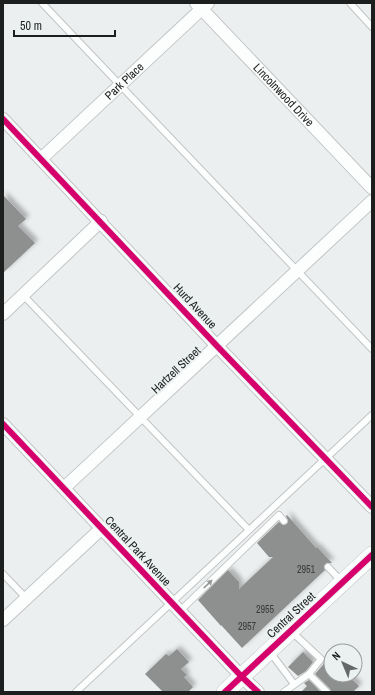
<svg xmlns="http://www.w3.org/2000/svg" width="375" height="695" viewBox="0 0 375 695" font-family="'Archivo Narrow',sans-serif">
<style>
.building{fill:#8e8f8f;filter:url(#shadow)}
.lines{fill:none;stroke-linecap:round;stroke-linejoin:round}
.lane-casing{stroke:#c2c4c5;stroke-width:8}
.street-casing{stroke:#c2c4c5;stroke-width:14}
.secondary-casing{stroke:#c2c4c5;stroke-width:18}
.lane{stroke:#fcfdfd;stroke-width:6}
.street{stroke:#fcfdfd;stroke-width:12}
.secondary{stroke:#fcfdfd;stroke-width:17}
.cycleway-casing{stroke:#ebf0f1;stroke-width:8}
.cycleway{stroke:#d6006c;stroke-width:6}
.oneway{fill:#989999}
.labels{text-anchor:middle;dominant-baseline:central;stroke-width:4;stroke-linejoin:round;paint-order:stroke}
.number-label{font-size:10px;fill:#393b3b}
.street-label{font-size:12px;fill:#1d1f1f;stroke:#ebf0f1}
</style>
<defs>
<filter id="shadow"><feDropShadow dx="3.5" dy="-3.5" stdDeviation="2" flood-color="#0004"/></filter>
</defs>
<rect width="100%" height="100%" fill="#eceff0"/>
<g class="building">
<polygon points="3,195 26,219 18,226 35,243 3,273"/>
<polygon points="287,515 316,548 317,547 332,563 327,563 325,564 324,568 325,570 242,648 221,625 221,626 198,600 228,570 239,582 239,589 273,557 269,557 257,543 279,522 283,525 287,524 288,521 286,516"/>
<polygon points="177,649 189,662 181,669 187,675 184,677 193,687 188,692 163,692 145,674 166,654 169,656"/>
<polygon points="303,652 313,662 306,671 298,676 288,667"/>
<polygon points="331,656 331,675 347,675 359,686 353,692 331,692 330,689 315,674"/>
<polygon points="309,680 321,692 301,692 307,686 304,683"/>
</g>
<g class="lines">
<g class="lane-casing">
<g id="lane">
<polyline points="42,3 120,85 372,349"/>
<polyline points="350,3 372,27"/>
<polyline points="23,295 249,530"/>
<polyline points="328,567 342,582"/>
<polyline points="3,574 26,598"/>
<polyline points="180,611 279,515 284,521"/>
<polyline points="292,632 321,659 309,674"/>
<polyline points="270,652 294,684"/>
<polyline points="76,692 372,415"/>
<polyline points="284,692 309,674 327,692"/>
</g>
</g>
<g class="street-casing">
<g id="street">
<path id="s1" d="M 196,3 L 372,188"/>
<polyline points="3,119 217,346 372,507"/>
<path id="s2" d="M 41,159 L 208,3"/>
<polyline points="3,314 101,221"/>
<polyline points="3,424 242,677 258,692"/>
<polyline points="64,488 372,201"/>
<polyline points="3,620 102,528"/>
</g>
</g>
<g class="secondary-casing">
<polyline id="secondary" points="225,692 372,555"/>
</g>
<use href="#lane" class="lane"/>
<use href="#street" class="street"/>
<use href="#secondary" class="secondary"/>
<g class="cycleway-casing">
<g id="cycleway">
<polyline points="3,119 217,346 372,507"/>
<polyline points="3,424 242,677 258,692"/>
<polyline points="225,692 372,555"/>
</g>
</g>
<use href="#cycleway" class="cycleway"/>
</g>
<defs><path id="oneway-solid" d="M-6-.8H1V-3.2L6.5 0L1 3.2V.8H-6Z"/></defs>
<use class="oneway" href="#oneway-solid" transform="translate(208 584) rotate(-44)"/>
<g class="labels">
<g class="number-label">
<text x="306" y="569">2951</text>
<text x="265" y="609">2955</text>
<text x="247" y="626">2957</text>
</g>
<g class="street-label">
<text stroke="none"><textPath href="#s2" startOffset="114">Park Place</textPath></text>
<text stroke="none"><textPath href="#s1" startOffset="127">Lincolnwood Drive</textPath></text>
<text transform="translate(195 306) rotate(47)">Hurd Avenue</text>
<text transform="translate(176 370) rotate(-43)">Hartzell Street</text>
<text transform="translate(138 551) rotate(47)">Central Park Avenue</text>
<text transform="translate(291 615) rotate(-43)">Central Street</text>
</g>
</g>
<rect width="375" height="695" fill="none" stroke="#1d1f1f" stroke-width="8"/>
<g transform="translate(343 663) rotate(316)"><circle r="19" fill="#ebf0f1" stroke="#999c9d"/>
<path d="M0-3L7 15L0 10L-7 15Z" fill="#656868"/>
<text y="-6" font-size="11" font-weight="bold" text-anchor="middle" fill="#1d1f1f">N</text>
</g>
<path d="M14 30v6h101v-6" fill="none" stroke="#1d1f1f" stroke-width="2"/>
<text x="20" y="30" font-size="12" fill="#1d1f1f" stroke="#ebf0f1" stroke-width="3" paint-order="stroke">50 m</text>
</svg>
